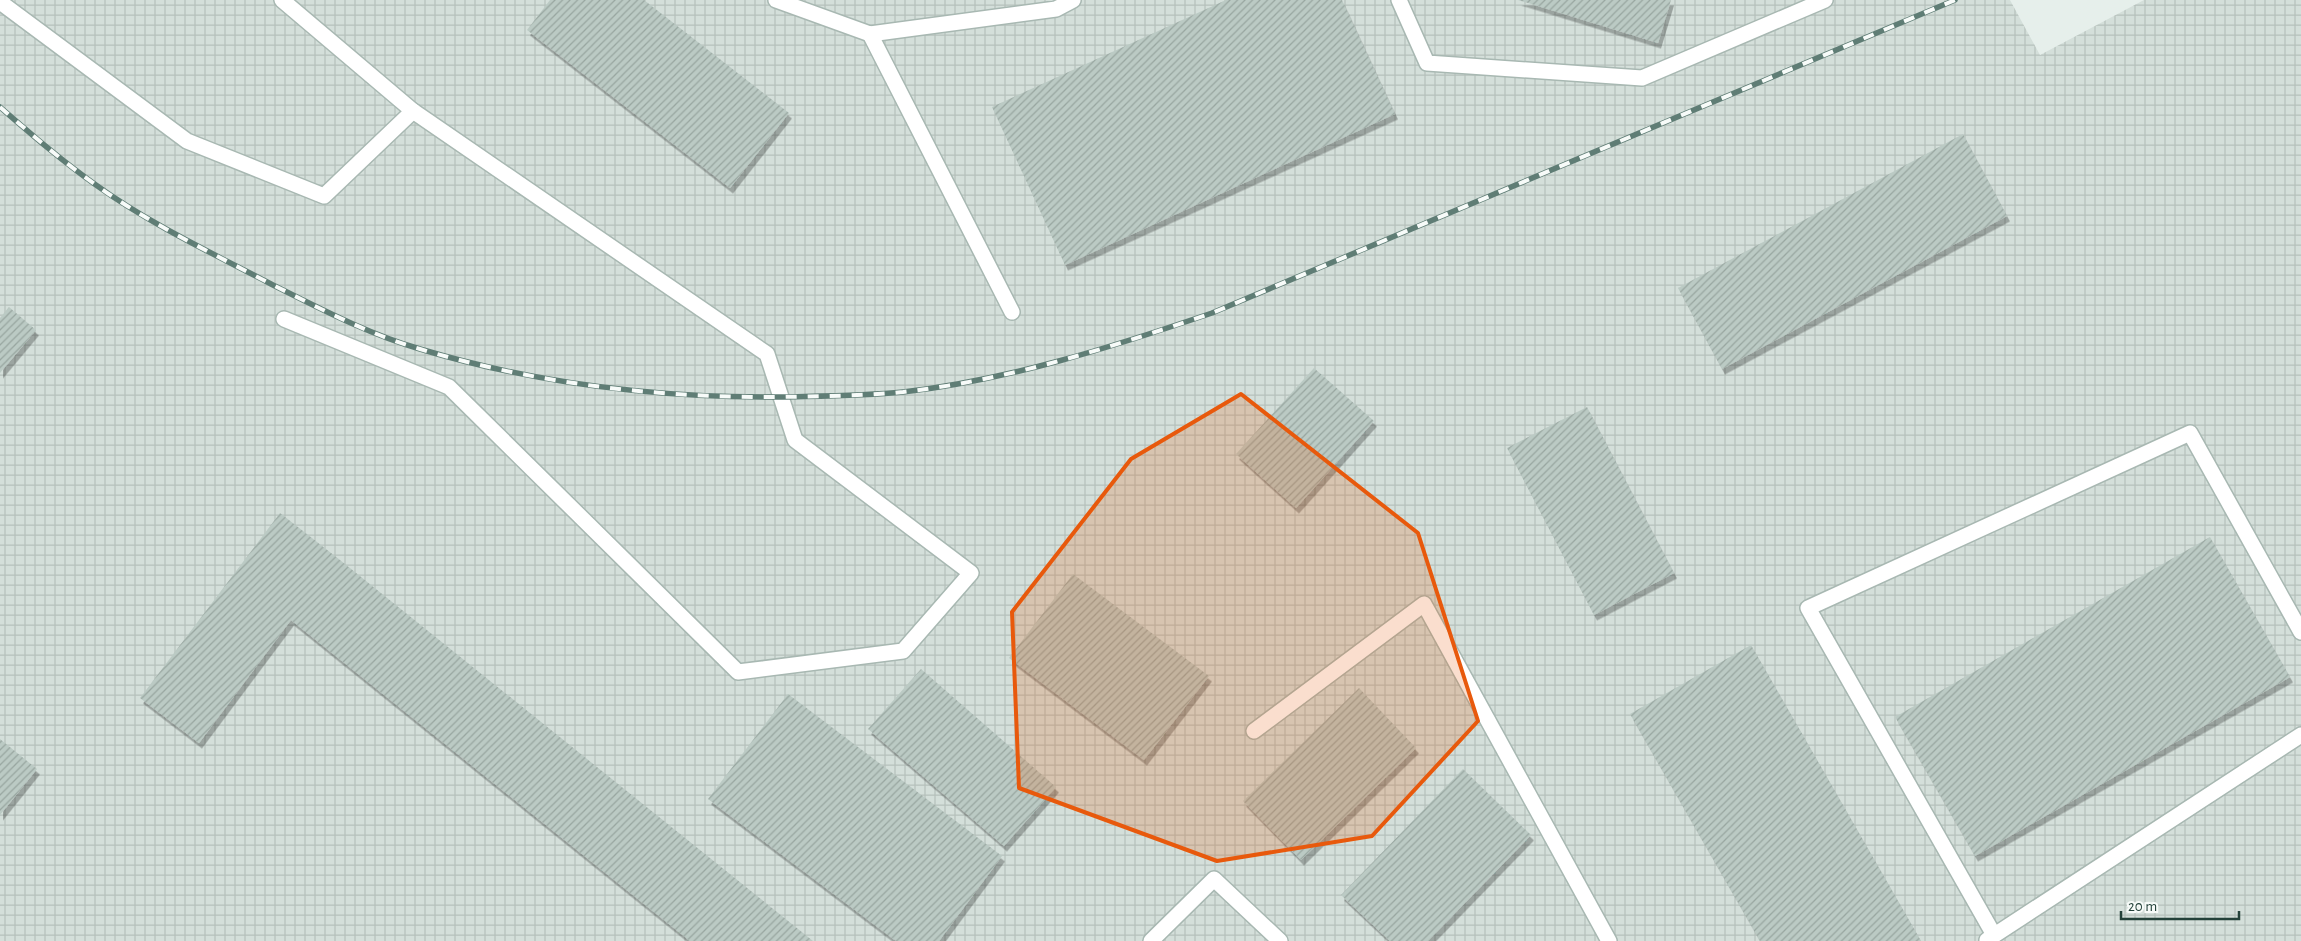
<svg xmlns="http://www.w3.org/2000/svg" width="2301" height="941" viewBox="0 0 2301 941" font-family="'Alegreya Sans',sans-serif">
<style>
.industrial{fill:url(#industrial-grid)}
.building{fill:url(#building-hatch);filter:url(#shadow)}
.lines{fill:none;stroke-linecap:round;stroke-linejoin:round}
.lane-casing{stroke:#a8b8b2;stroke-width:18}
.lane{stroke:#fff;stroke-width:15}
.rail-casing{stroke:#5f7d75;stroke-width:5.5}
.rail{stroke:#f7fbf9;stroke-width:4;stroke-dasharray:11;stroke-linecap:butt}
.marked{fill:#e8590c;fill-opacity:0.2;stroke:#e8590c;stroke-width:4;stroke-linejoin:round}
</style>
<defs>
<pattern id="industrial-grid" width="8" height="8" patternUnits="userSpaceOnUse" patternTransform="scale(1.25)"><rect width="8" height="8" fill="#d4dfda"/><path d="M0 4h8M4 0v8" fill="none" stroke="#b6c1bc"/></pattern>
<pattern id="building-hatch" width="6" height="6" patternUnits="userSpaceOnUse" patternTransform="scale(1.25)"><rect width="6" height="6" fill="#bbcac4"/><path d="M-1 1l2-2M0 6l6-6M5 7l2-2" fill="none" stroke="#98a6a0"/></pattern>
<filter id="shadow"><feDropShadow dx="3" dy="5.5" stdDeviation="0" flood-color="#0004"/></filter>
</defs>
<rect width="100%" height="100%" fill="#e6efeb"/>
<polygon class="industrial" points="0,0 2010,0 2040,55 2144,0 2301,0 2301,941 0,941"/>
<g class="building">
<polygon points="550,0 644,0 789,113 730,188 527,30"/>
<polygon points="1226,0 1342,0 1395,114 1065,265 992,107"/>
<polygon points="1518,0 1671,0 1658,43"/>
<polygon points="1963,134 2007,216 1722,369 1678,288"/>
<polygon points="9,307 36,330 0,373 0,318"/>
<polygon points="1314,368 1374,421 1296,508 1236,454"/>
<polygon points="1587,407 1674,573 1594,615 1507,448"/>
<polygon points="280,513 340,560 813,941 690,941 291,620 199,743 140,698"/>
<polygon points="2210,537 2290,677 1975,856 1895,717"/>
<polygon points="1073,574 1209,676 1144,760 1009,658"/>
<polygon points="1751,645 1921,941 1760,941 1630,714"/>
<polygon points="921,669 1056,787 1004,846 868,729"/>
<polygon points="1359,688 1416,748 1301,860 1243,801"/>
<polygon points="788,694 1002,856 939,941 896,941 708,799"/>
<polygon points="0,739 37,769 0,815"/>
<polygon points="1463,769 1531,835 1428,941 1390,941 1341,895"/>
</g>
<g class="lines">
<g class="lane-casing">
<g id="lane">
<polyline points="282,0 413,111 767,354 795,440 971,573 903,651 738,672 449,387 284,319"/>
<polyline points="776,0 870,34 1056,9 1073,0"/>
<polyline points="1399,0 1427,63 1642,78 1825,0"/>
<polyline points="0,2 187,141 324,196 413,111"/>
<polyline points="870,34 1012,312"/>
<polyline points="1254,731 1424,604 1609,941"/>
<polyline points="1994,935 1808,608 2190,433 2301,632"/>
<polyline points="1987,940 2301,735"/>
<polyline points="1151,941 1214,879 1280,941"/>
</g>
</g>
<use href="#lane" class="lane"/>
<g class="rail-casing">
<path id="rail" d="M 0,107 C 31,134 62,161 96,185 C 150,224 212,253 271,284 C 319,308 368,334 420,349 C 537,384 659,398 780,397 C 821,396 862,396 903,392 C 1009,380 1112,347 1212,313 L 1955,0"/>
</g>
<use href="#rail" class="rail"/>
</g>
<path class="marked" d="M 1241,394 L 1418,533 L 1478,721 L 1372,836 L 1217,861 L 1019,788 L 1012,612 L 1131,459 Z"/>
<path d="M2121 911v8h118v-8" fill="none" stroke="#24423a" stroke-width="2.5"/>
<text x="2128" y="911" font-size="15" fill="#24423a" stroke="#f7fbf9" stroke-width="4" paint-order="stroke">20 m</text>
</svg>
